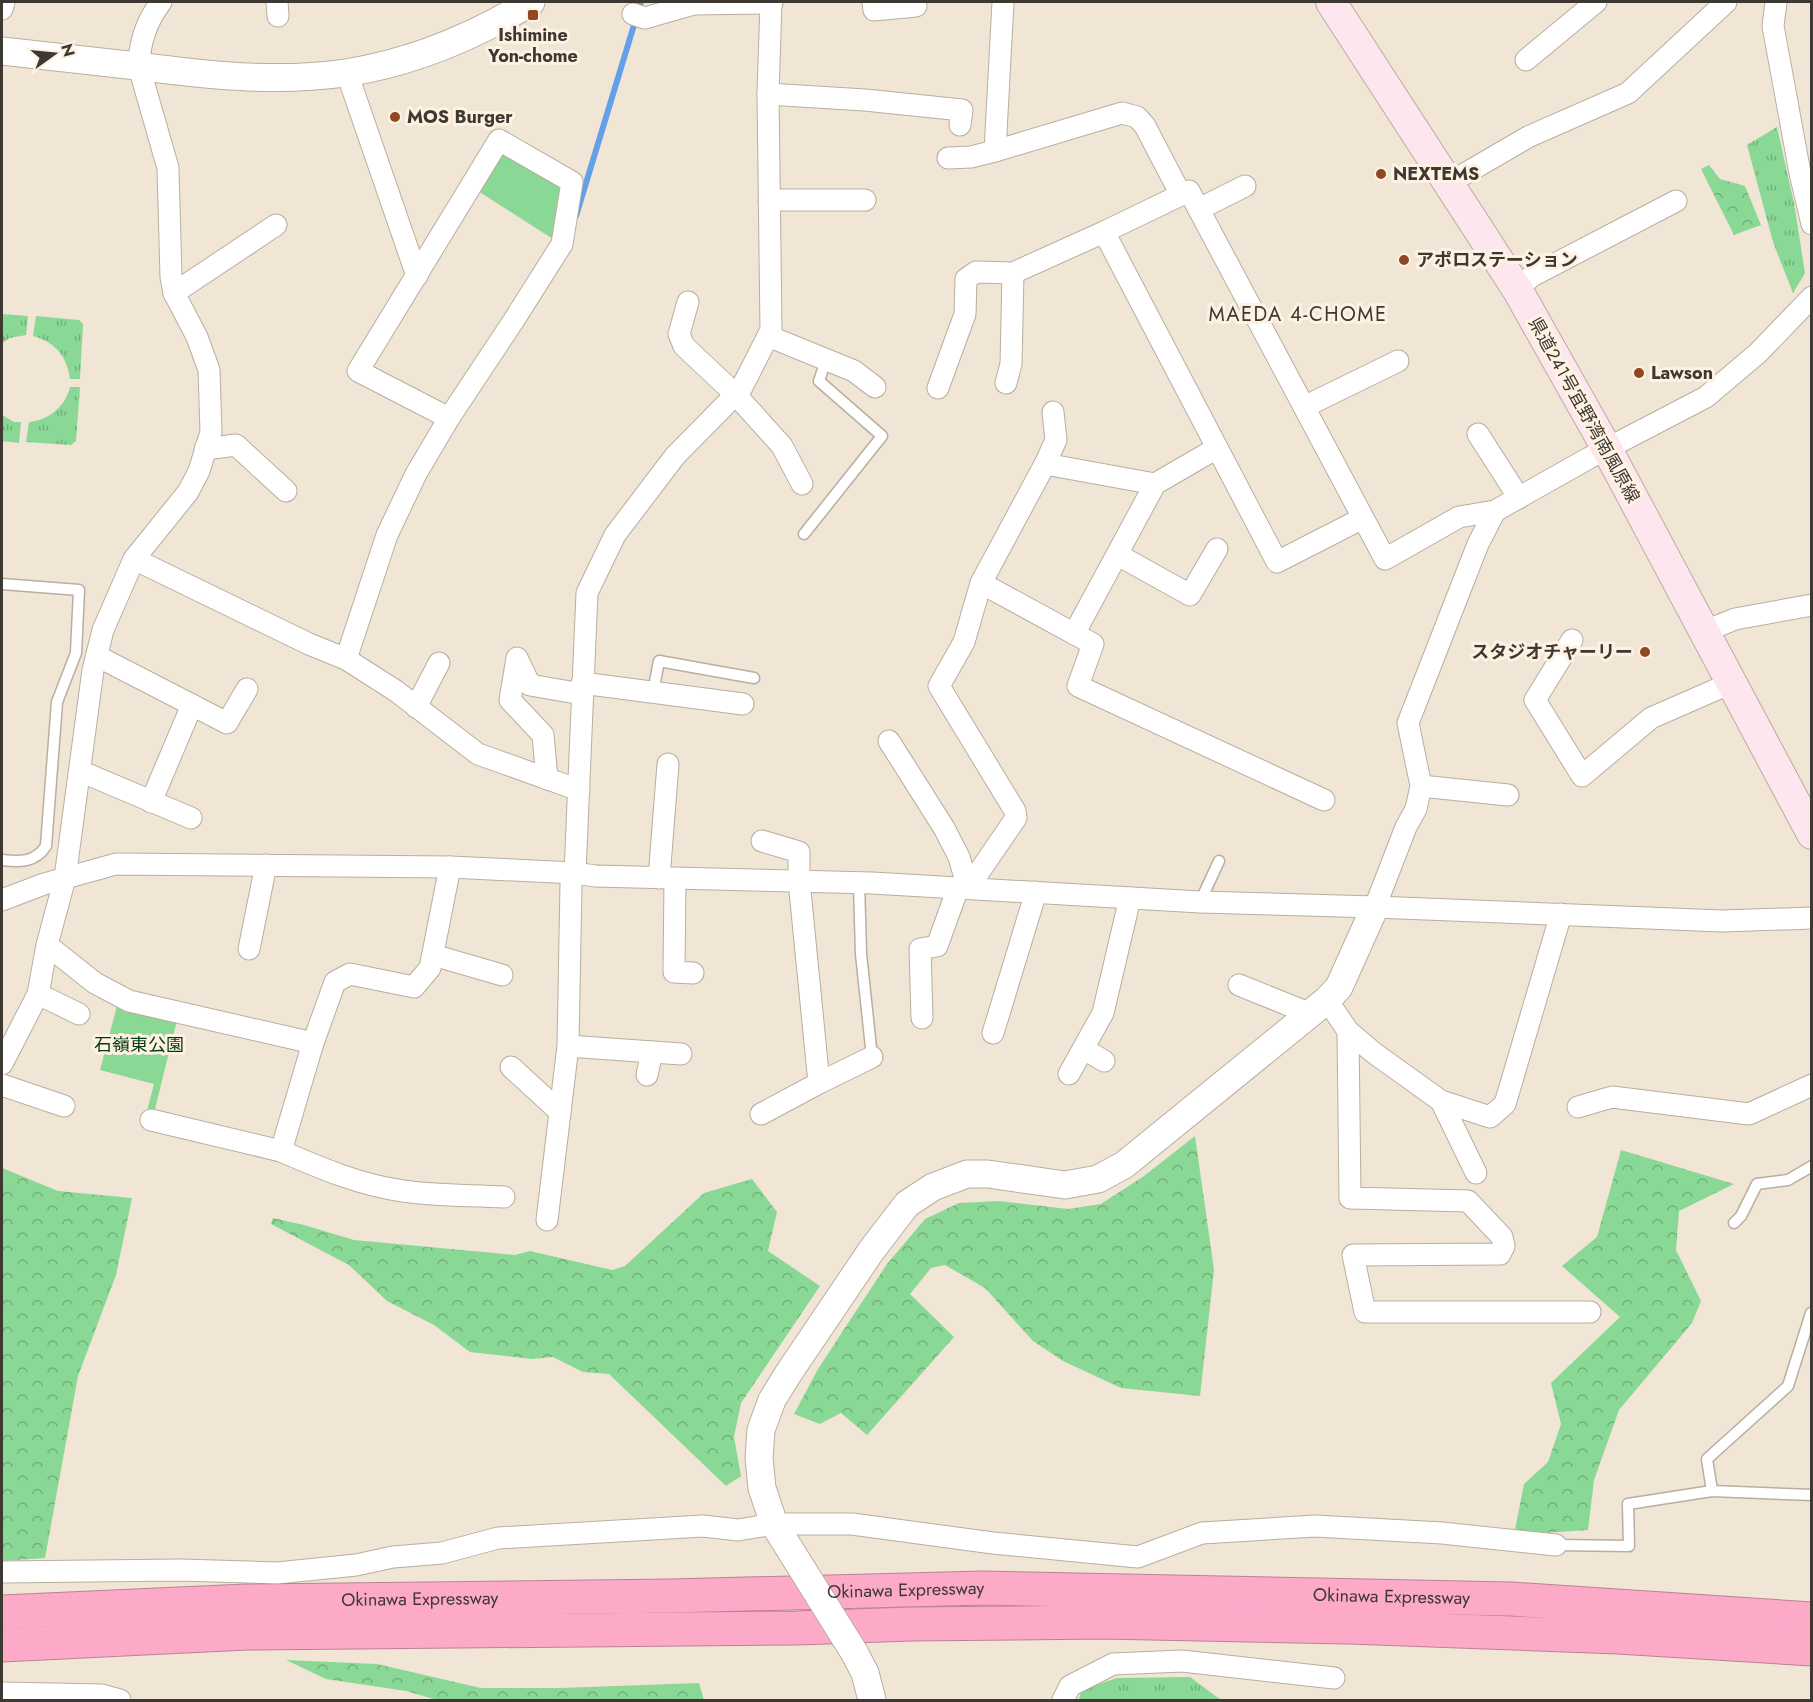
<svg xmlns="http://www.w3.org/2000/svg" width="1813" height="1702" viewBox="0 0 1813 1702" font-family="Jost,'Noto Sans JP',sans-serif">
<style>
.grass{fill:url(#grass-tufts)}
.forest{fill:url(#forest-crowns)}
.park{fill:#8ad895}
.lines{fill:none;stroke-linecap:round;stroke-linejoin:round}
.stream{stroke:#64a0ea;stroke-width:6}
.service-casing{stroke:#b9ae9f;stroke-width:13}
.minor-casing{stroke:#b9ae9f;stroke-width:23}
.tertiary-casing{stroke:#b9ae9f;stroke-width:29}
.secondary-casing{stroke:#b9ae9f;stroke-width:32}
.motorway-casing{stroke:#ba8294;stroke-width:35}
.service{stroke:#fff;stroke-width:10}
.minor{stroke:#fff;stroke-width:21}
.tertiary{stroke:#fff;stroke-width:27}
.secondary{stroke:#fee6ef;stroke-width:30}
.motorway{stroke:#fdaac9;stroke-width:33}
.tertiary-bridge-casing{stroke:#b9ae9f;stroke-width:29;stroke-linecap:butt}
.tertiary-bridge{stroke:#fff;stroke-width:27}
.poi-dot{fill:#8f4724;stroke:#fff2e3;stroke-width:2}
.labels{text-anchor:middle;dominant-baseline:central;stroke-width:6;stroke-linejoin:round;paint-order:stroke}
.poi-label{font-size:18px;font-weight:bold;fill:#3d3832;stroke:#fff2e3;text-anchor:start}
.street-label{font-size:18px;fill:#3d3832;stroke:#fff2e3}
.park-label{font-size:18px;fill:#003c10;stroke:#fff2e3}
.neighbourhood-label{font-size:20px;letter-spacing:1.5px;fill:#3d3832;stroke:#fff2e3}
</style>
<defs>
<pattern id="grass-tufts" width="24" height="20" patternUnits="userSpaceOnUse" patternTransform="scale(1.5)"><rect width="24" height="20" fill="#8ad895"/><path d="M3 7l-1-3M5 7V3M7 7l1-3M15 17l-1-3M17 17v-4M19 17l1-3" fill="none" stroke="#72b07a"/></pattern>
<pattern id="forest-crowns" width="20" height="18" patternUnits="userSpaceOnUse" patternTransform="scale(1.5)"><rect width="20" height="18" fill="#8ad895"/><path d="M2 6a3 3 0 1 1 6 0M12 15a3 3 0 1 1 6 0" fill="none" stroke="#72b07a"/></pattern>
</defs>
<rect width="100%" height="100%" fill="#f1e5d5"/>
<g class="grass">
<polygon points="1777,127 1794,203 1805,273 1793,293 1773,242 1747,145"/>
<polygon points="2,314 28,316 26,335 10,338 2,343"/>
<path d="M 36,316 L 79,320 L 83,324 L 80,379 L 70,379 C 67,356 55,342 33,336 Z"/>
<path d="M 70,387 L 80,387 L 76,441 L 71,445 L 26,442 L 29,422 C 49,420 65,407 70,387 Z"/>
<polygon points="2,415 14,422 21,422 19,443 2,441"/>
<polygon points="1190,1677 1221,1700 1079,1700 1081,1690 1117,1678"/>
</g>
<g class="forest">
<polygon points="1709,165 1720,179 1745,186 1761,225 1734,235 1701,169"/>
<polygon points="1195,1136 1214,1270 1200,1396 1121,1388 1063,1361 1033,1341 985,1288 945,1265 931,1268 910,1294 954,1337 867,1435 841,1413 820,1424 794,1414 818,1369 887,1264 925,1219 959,1203 998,1201 1068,1209 1101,1204 1144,1176"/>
<polygon points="1621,1150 1734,1184 1679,1211 1676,1250 1701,1301 1692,1323 1619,1410 1594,1480 1588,1530 1514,1535 1524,1484 1548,1462 1561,1424 1551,1383 1620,1317 1562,1266 1597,1237"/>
<polygon points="2,1168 58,1191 132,1198 116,1275 78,1376 45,1558 2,1561"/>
<polygon points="752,1179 777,1212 768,1251 820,1286 741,1403 734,1437 741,1476 726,1486 609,1374 583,1372 553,1357 532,1359 470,1352 434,1325 387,1301 349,1265 271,1224 273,1218 304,1225 354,1240 515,1255 530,1251 612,1270 625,1266 704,1193"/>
<polygon points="286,1660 377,1664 481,1688 560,1688 699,1683 704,1700 437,1700 406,1691 326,1679"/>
</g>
<g class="park">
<polygon points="507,153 559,186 560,193 553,239 478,191 499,155"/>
<polygon points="118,1002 177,1020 150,1129 143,1126 154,1084 100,1070"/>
</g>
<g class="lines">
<polyline class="stream" points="576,216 641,2"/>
<g class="service-casing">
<g id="service">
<polyline points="804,534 882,436 819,381 826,360"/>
<path d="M 2,584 L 79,590 L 76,653 L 57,702 L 46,846 C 35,863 19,862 2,860"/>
<polyline points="653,692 659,661 754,678"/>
<polyline points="859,883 861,954 872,1057"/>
<polyline points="1200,902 1219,861"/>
<polyline points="1734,1223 1741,1216 1757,1184 1788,1180 1812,1166"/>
<polyline points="1712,1491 1707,1459 1788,1386 1811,1313"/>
<polyline points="1556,1545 1629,1546 1628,1504 1712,1491 1812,1495"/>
</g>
</g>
<g class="minor-casing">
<g id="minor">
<polyline points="277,2 278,16"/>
<polyline points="873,2 874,10 916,6"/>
<polyline points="1003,2 995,151 1122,113 1137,117 1145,126 1181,195"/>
<polyline points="1776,2 1773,26 1800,173 1812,224"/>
<polyline points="2,9 4,2"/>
<polyline points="633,14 645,18 694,4 772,3"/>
<polyline points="1526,60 1596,2"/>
<polyline points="347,73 417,276"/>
<polyline points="768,94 865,100 962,110 960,125"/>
<polyline points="948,158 971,157 995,151"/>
<polyline points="1449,183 1528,137 1628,93 1726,2"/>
<polyline points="769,200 865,200"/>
<polyline points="1199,209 1245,186"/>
<polyline points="1517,289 1532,276 1676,201"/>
<polyline points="174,293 276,225"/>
<polyline points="688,302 679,334 684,346 736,395 782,446 802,484"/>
<polyline points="768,336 854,371 875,387"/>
<polyline points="1006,383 1011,364 1013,273"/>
<polyline points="938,388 965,314 966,279 976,272 1013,273 1104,232"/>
<polyline points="1304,407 1398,361"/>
<polyline points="1478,434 1519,498"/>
<polyline points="205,449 236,445 286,491"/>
<polyline points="1045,464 1056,440 1053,412"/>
<polyline points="1363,518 1277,562 1104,232 1189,191 1385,559 1459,517 1495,511 1589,458 1706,397 1758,353 1812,297"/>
<polyline points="1118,555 1190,595 1217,549"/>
<polyline points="134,559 309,644 346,659 396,691 478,754 579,790"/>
<polyline points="981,583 1093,644 1078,686 1324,800"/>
<polyline points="1703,632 1735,619 1812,605"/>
<polyline points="1074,634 1155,484"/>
<polyline points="1572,640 1535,700 1582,776 1651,718 1731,683"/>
<polyline points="97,656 227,723 247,689"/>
<polyline points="346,659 387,535 416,474 449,418 514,320 562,244 572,182 499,140 358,371 449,418"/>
<polyline points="582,683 743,704"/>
<polyline points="416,707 439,663"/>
<polyline points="889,741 944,828 959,857 968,888"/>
<polyline points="80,771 191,818"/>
<polyline points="547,779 543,735 510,700 517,658 530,685 582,694"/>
<polyline points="1421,786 1508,795"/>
<polyline points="151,802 192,705"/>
<polyline points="659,878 668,764"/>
<polyline points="675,879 674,972 693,973"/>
<polyline points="968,888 1016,818 1015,811 939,686 964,642 981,583 1045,464 1155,484 1217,448"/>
<polyline points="2,900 44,884 116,864 450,867 575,873 595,876 872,883 1200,902 1375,907 1722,921 1812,918"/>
<polyline points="1375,907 1406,827 1416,809 1421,786 1408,723 1478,544 1495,511"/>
<polyline points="47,945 95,983 129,1001 313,1043 281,1151 151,1120"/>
<polyline points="249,949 266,865"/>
<polyline points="433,955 502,975"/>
<polyline points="1239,985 1311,1014"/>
<polyline points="38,994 79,1014"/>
<polyline points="1327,1000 1348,1031 1350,1198 1468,1201 1502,1237 1504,1246 1500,1254 1353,1255 1365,1312 1590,1312"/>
<polyline points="922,1018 920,949 937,946 958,888"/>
<polyline points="1348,1031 1374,1053 1441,1101 1490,1117 1505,1104 1561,914"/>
<polyline points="993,1033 1036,892"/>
<polyline points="313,1043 335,982 350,974 414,987 430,968 450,867"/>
<polyline points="568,1046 681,1054"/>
<polyline points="1084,1049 1104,1061"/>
<path d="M 2,1064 L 38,994 L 47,945 L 65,878 L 93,670 L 103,630 L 134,559 L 188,492 L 199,471 L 211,432 L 209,370 L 197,337 L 174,293 L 171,277 L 168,168 L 139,67 C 139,42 146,22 161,2"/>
<polyline points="511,1067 560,1112"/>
<polyline points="1069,1074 1103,1013 1130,898"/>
<polyline points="647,1075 652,1052"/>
<polyline points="819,1083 872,1057"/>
<polyline points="2,1085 64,1106"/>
<polyline points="1441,1101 1476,1173"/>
<polyline points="1578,1107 1612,1097 1749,1114 1812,1085"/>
<polyline points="761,1114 819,1083 799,881 799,852 762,841"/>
<path d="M 281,1151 C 320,1168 360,1185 403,1191 C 436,1196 471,1195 504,1197"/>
<polyline points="547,1220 568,1046 571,884 575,873 587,593 615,535 675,456 741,389 771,330 768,94 771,2"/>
<polyline points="2,1572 181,1570 277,1573 356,1565 393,1557 442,1553 498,1538 703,1526 738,1530 774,1524 852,1524 993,1543 1138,1557 1202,1533 1315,1526 1442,1533 1556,1545"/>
<polyline points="2,1693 102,1695 120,1700"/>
<polyline points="1063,1700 1070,1686 1113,1664 1182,1661 1334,1678"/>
</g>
</g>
<g class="tertiary-casing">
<g id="tertiary">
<path d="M 2,51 C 47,56 92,61 137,66 C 206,75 275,83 345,73 C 411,63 475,36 531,2"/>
<polyline points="799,1564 774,1524 762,1488 759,1458 761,1430 772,1400 788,1374 871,1251 907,1204 933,1187 967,1174 988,1174 1065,1185 1098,1179 1124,1165 1327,1000 1339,987 1375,907"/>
<polyline points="854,1652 865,1673 872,1700"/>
</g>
</g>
<g class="secondary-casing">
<polyline id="secondary" points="1331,2 1517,289 1607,449 1812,834"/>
</g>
<g class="motorway-casing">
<g id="motorway">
<path id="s1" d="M 2,1612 L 246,1601 L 671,1596 L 983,1588 L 1511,1599 L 1812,1619"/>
<polyline points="2,1645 247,1633 797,1628 911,1624 1102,1622 1349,1627 1618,1637 1812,1649"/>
</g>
</g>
<use href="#service" class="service"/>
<use href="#minor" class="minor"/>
<use href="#tertiary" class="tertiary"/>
<use href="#secondary" class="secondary"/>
<use href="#motorway" class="motorway"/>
<g class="tertiary-bridge-casing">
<polyline id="tertiary-bridge" points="799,1564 854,1652"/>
</g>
<use href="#tertiary-bridge" class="tertiary-bridge"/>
</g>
<g class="poi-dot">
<rect x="527" y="9" width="12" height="12" rx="3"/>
<circle cx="395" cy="117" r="6"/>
<circle cx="1381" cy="174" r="6"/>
<circle cx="1404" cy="260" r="6"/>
<circle cx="1639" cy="373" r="6"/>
<circle cx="1645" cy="652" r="6"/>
</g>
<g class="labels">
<g class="poi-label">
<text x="533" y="35" text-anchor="middle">Ishimine<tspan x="533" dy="21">Yon-chome</tspan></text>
<text x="407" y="117">MOS Burger</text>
<text x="1393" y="174">NEXTEMS</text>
<text x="1416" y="260">アポロステーション</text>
<text x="1651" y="373">Lawson</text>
<text x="1633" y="652" text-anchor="end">スタジオチャーリー</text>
</g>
<g class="street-label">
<text transform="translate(1584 410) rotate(61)">県道241号宜野湾南風原線</text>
<text stroke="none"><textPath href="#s1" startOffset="904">Okinawa Expressway</textPath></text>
<text stroke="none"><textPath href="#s1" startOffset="1390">Okinawa Expressway</textPath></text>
<text stroke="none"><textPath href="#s1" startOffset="418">Okinawa Expressway</textPath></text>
</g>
<g class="park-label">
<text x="139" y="1045">石嶺東公園</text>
</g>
<g class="neighbourhood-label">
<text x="1298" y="314">MAEDA 4-CHOME</text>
</g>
</g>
<rect width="1813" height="1702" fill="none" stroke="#3d3832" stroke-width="6"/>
<g transform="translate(54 54) rotate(75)" stroke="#fff2e3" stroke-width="4.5" paint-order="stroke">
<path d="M0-4.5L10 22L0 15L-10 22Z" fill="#3d3832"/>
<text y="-9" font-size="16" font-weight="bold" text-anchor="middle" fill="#3d3832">N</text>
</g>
</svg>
